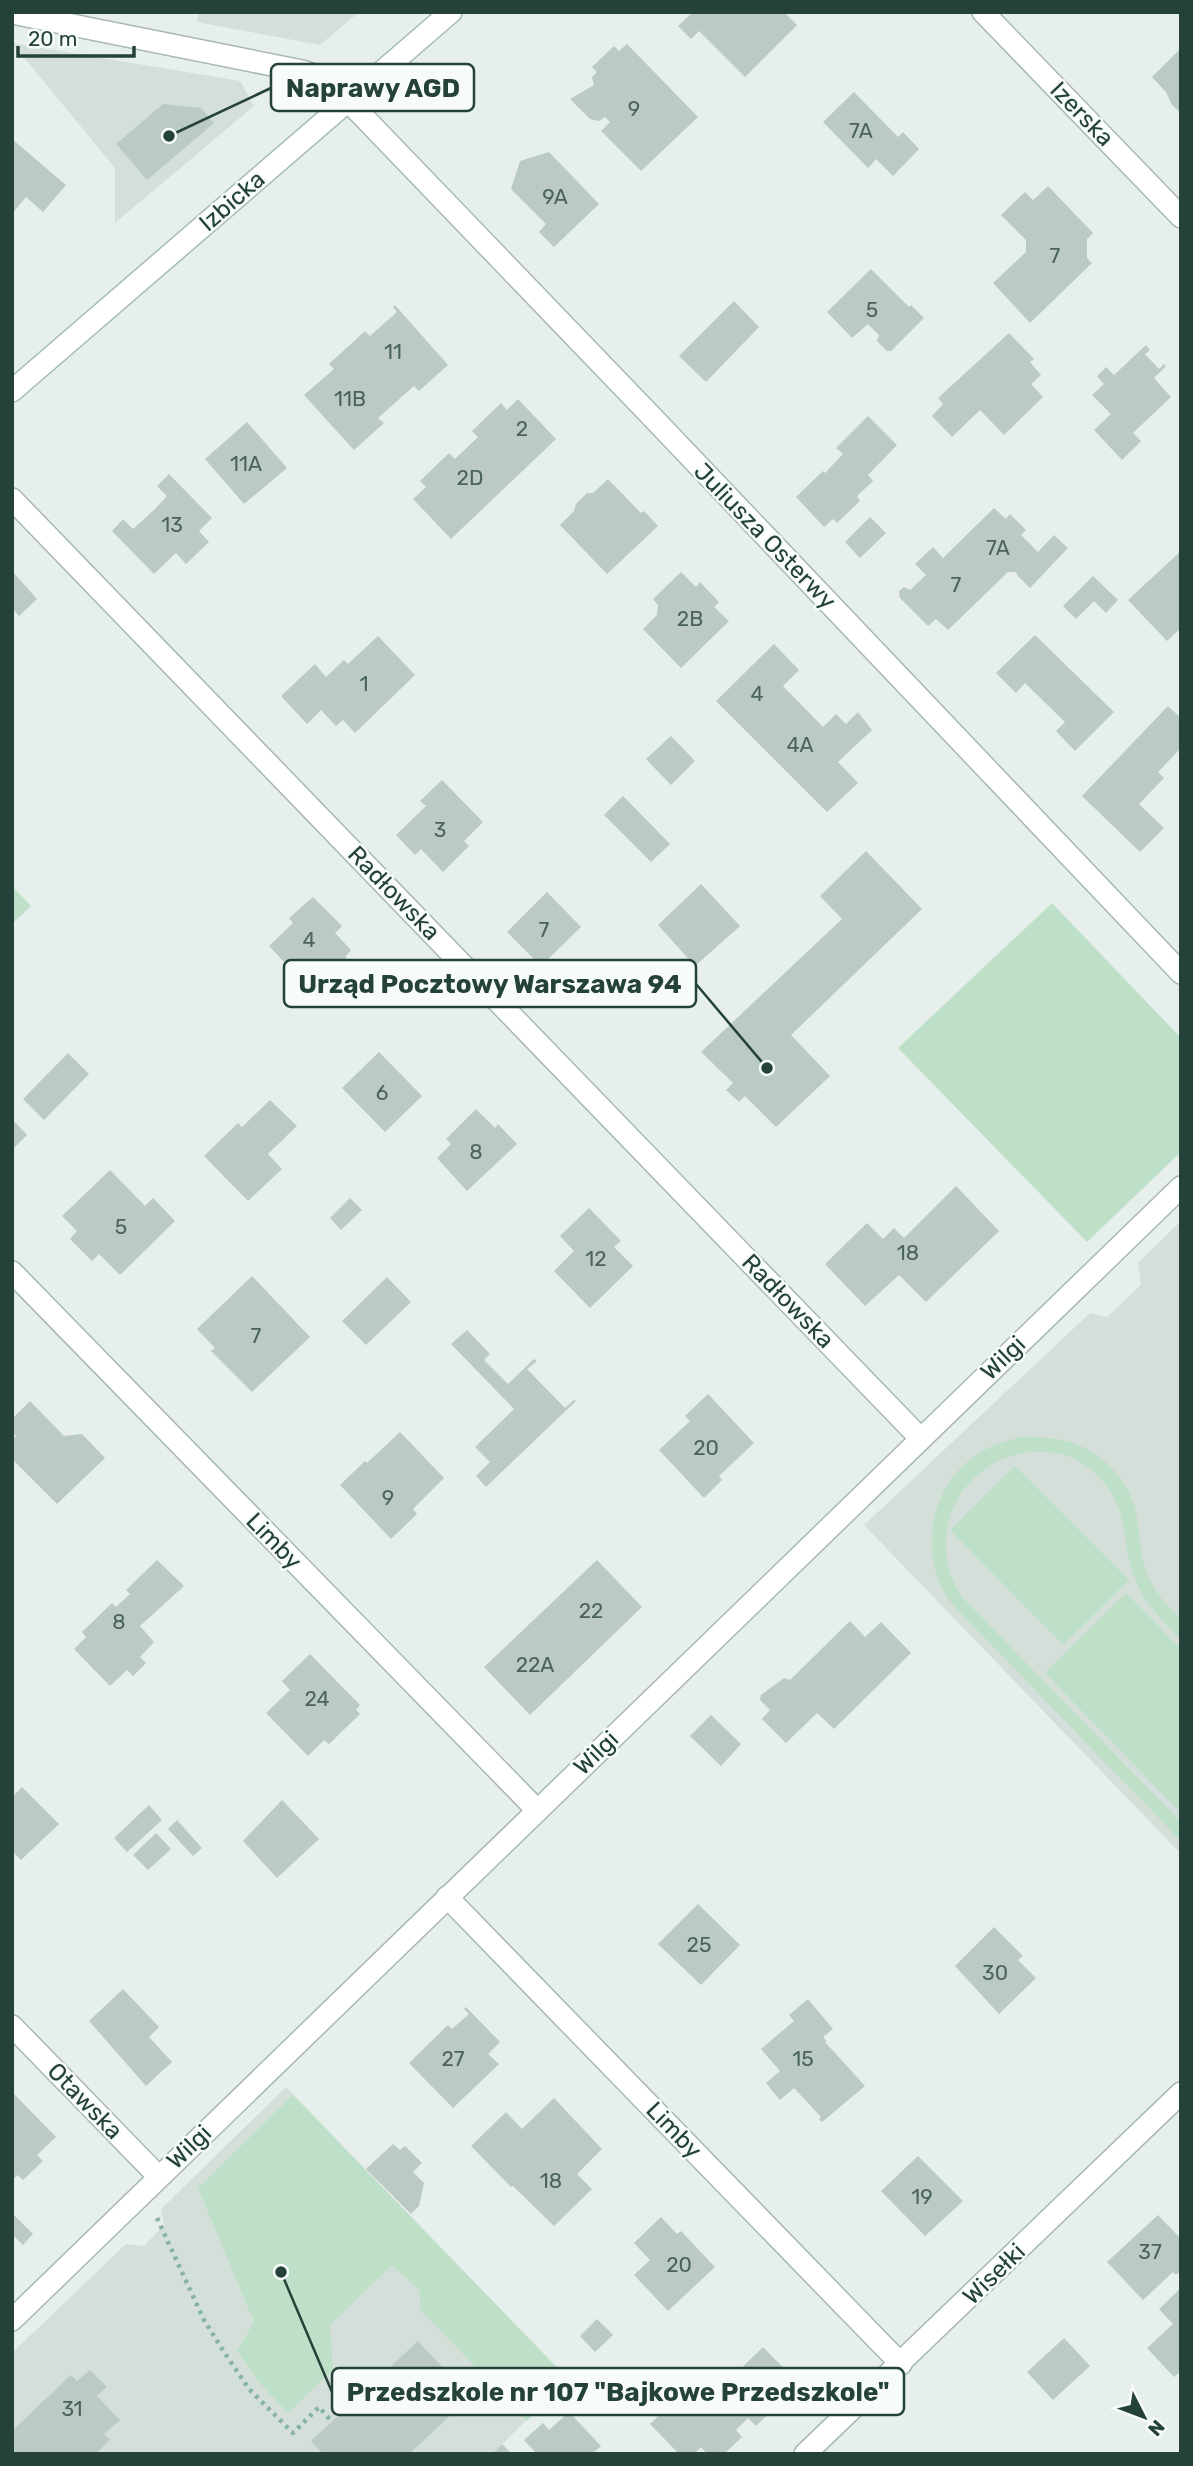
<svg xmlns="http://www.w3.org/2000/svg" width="1193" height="2466" viewBox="0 0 1193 2466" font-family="Rubik,sans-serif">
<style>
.built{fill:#d4dfda}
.green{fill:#bfe0c8}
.building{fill:#bbcac4}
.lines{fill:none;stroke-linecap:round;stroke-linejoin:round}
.street-casing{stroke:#a8b8b2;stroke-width:24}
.secondary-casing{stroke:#a4bbb3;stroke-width:24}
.path{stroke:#86b3a5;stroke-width:4.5;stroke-dasharray:3.5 5;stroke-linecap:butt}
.street{stroke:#fff;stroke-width:21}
.secondary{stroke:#fff;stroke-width:21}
.labels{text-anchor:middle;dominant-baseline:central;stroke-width:5;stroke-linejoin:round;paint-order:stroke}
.number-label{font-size:21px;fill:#4a645c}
.street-label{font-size:24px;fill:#24423a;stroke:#f7fbf9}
.leader{fill:none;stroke:#24423a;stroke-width:2.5}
.callout-dot{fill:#24423a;stroke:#f7fbf9;stroke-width:2.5}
.callout{fill:#f7fbf9;stroke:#24423a;stroke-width:2.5}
.callout-label{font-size:26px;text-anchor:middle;font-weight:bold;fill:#24423a}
</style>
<rect width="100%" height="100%" fill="#e6efeb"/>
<g class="built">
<polygon points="199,12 359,12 320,45 197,22"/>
<polygon points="12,43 240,81 254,106 115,223 115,168"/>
<polygon points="1181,1221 1181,1854 864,1525 1090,1313 1107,1317 1141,1285 1138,1263"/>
<polygon points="286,2087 568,2379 492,2454 12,2454 12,2353 126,2244 144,2246 164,2225 161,2209"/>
</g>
<g class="green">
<polygon points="12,886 31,906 12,924"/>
<polygon points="1052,903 1181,1038 1181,1152 1087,1242 898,1048"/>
<path d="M 1020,1437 C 1037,1437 1056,1437 1073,1443 C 1103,1453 1130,1482 1136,1512 C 1140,1534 1139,1556 1148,1576 C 1156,1593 1168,1607 1181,1619 L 1181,1640 C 1164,1622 1145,1604 1136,1581 C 1119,1542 1132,1513 1100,1478 C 1091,1468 1078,1459 1065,1455 C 980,1433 914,1523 962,1597 L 1181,1822 L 1181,1841 L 952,1604 C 917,1560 928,1488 975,1456 C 989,1446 1004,1442 1020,1437 Z"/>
<polygon points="1015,1466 1129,1580 1063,1645 950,1530"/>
<polygon points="1126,1593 1181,1649 1181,1813 1045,1673"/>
<polygon points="293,2095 568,2379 527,2421 420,2309 420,2291 392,2265 330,2325 333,2370 288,2413 257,2380 237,2351 254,2322 198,2188"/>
</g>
<g class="building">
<polygon points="693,12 784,12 797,25 745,77 699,31 691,39 678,26"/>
<polygon points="627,44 698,117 641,171 601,131 610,122 605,117 599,121 590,119 570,99 594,85 592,77 597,72 592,67 614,46 619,51"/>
<polygon points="1181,48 1181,113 1172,105 1166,92 1152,77"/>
<polygon points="854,92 898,137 903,132 919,149 893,176 876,159 868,168 823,122"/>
<polygon points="163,104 201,108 214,123 147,180 116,144"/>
<polygon points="12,139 66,185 43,212 26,197 12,214"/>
<polygon points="549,152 599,204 554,247 539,232 546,224 511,189 520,161"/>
<polygon points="1048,186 1093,233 1087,239 1087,258 1092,263 1030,323 993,283 1026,252 1026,240 1001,215 1025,192 1033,200"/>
<polygon points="871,269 909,307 911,305 924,318 891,351 887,351 877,341 879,335 868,324 852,338 827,312"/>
<polygon points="734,301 759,327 706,382 679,356"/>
<polygon points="395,305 448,365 419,391 414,386 378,418 384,423 354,450 304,395 334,369 329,364 365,331 370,336 397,312 393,307"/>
<polygon points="1009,333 1034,359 1030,362 1041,375 1031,384 1043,397 1004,435 980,410 952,437 932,416 943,404 938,398"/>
<polygon points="1146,345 1150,350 1145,354 1159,369 1164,364 1166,366 1154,378 1171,397 1133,433 1141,441 1122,460 1094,430 1111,414 1092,395 1104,384 1097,376 1106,367 1114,375"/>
<polygon points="518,399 556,439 451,539 413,499 426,487 420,481 449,453 455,459 478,437 472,431 501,403 507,410"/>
<polygon points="868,416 897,445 868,475 873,481 857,496 860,501 837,523 833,519 824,527 796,497 823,471 825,473 843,454 836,448"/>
<polygon points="247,422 287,468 244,504 205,459"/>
<polygon points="169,474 212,518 199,531 209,542 186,564 176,553 154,574 112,531 123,519 133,529 155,509 167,496 157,486"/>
<polygon points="608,479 641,513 644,511 658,526 607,574 560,525 574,511 576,504 587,493 593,493"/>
<polygon points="994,508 1006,519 1010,514 1026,530 1021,535 1038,552 1054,535 1068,548 1030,588 1017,575 1016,572 1008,572 948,630 936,619 928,626 900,598 899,591 904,587 910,590 926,575 915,564 933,547 943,558"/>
<polygon points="870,517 886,533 860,558 845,542"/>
<polygon points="1181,551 1181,628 1167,641 1128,600"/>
<polygon points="12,571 37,599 19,616 12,608"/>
<polygon points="681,572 696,587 700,582 719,602 714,607 729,621 681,668 643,629 657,615 658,605 653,599"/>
<polygon points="1093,576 1118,600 1106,613 1094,601 1076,619 1063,606"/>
<polygon points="1035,635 1114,712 1075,751 1056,731 1065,722 1025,683 1016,693 996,673"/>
<polygon points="378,636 415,675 355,733 343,720 336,726 321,710 307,724 281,696 315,664 326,677 344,660 348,664"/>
<polygon points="774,644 799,670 783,686 823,727 836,714 846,724 858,712 872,730 838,762 858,783 827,812 716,701"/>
<polygon points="1168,706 1181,718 1181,748 1158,772 1164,778 1139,804 1164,828 1140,852 1082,796"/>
<polygon points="671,736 695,761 671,785 646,759"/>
<polygon points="442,780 483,822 464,841 469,846 443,872 421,849 415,855 396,835 426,806 420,801"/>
<polygon points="623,796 670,844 651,862 604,815"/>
<polygon points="866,851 922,909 791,1035 830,1076 776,1127 745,1096 739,1102 726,1090 733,1083 701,1052 842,919 820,896"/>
<polygon points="701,884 740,926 695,966 658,925"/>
<polygon points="547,892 581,927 541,966 507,932"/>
<polygon points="313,897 342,926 335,933 351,950 346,956 346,963 313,993 269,946 293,923 289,918"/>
<polygon points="379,1052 422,1096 385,1132 342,1088"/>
<polygon points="68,1053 89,1074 44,1120 23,1099"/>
<polygon points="270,1100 297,1126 268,1154 282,1169 248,1201 204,1156 238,1123 242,1127"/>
<polygon points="476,1109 495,1128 498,1124 517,1144 467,1191 437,1158 451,1144 446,1139"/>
<polygon points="12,1119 27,1135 12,1150"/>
<polygon points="110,1170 145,1206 153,1198 175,1221 120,1275 99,1254 92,1261 70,1239 77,1231 62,1216"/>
<polygon points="956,1186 999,1231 926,1302 899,1275 865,1306 825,1264 867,1223 883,1239 894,1228 904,1238"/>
<polygon points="350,1198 362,1210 341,1230 330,1218"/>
<polygon points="589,1208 621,1241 614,1247 633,1266 590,1308 554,1271 574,1251 560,1236"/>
<polygon points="252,1276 310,1337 252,1392 211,1351 215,1348 197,1329"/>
<polygon points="387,1277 411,1302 366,1345 342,1321"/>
<polygon points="467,1330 490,1354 484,1360 508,1384 534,1359 537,1361 527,1369 565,1408 574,1400 576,1401 486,1487 476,1476 490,1462 475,1447 514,1409 451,1344"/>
<polygon points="708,1394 754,1443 719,1476 722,1480 704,1498 659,1450 690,1421 685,1416"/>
<polygon points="30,1401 64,1436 82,1434 105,1458 57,1504 12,1459 12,1440 16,1436 12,1432 12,1419"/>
<polygon points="400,1432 444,1478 413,1509 417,1514 391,1539 340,1485 365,1461 367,1463"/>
<polygon points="157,1560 184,1586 140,1626 154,1642 140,1657 146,1663 133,1676 127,1670 110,1686 74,1649 86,1637 82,1632 112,1603 116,1607 130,1594 126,1590"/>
<polygon points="597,1560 642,1607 530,1715 484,1667"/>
<polygon points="850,1621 865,1637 881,1622 911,1653 834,1729 817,1713 786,1743 762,1719 770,1710 760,1700 761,1695 784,1678 790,1680"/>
<polygon points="310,1654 360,1705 356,1710 360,1714 329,1744 324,1740 308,1756 266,1713 290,1690 282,1681"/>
<polygon points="711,1715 741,1744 721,1766 690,1736"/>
<polygon points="22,1787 59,1824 21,1860 12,1851 12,1797"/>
<polygon points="282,1800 319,1839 277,1878 243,1841"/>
<polygon points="149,1805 162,1820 127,1852 114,1838"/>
<polygon points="177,1820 202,1848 193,1856 168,1829"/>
<polygon points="156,1833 171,1849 148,1870 133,1855"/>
<polygon points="698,1904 740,1945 701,1985 658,1944"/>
<polygon points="994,1927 1023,1956 1018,1960 1036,1978 999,2014 955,1966"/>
<polygon points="123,1989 159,2027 149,2037 172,2062 146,2086 89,2021"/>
<polygon points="808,1999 833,2029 823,2037 827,2041 825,2042 865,2086 822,2122 819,2119 821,2117 794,2088 780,2100 766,2083 780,2071 761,2049 794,2021 789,2015"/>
<polygon points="466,2007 500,2042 488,2054 499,2064 453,2108 409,2063 448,2025 452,2029 469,2014 464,2009"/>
<polygon points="12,2092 56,2137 37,2155 43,2161 23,2180 18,2175 12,2180"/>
<polygon points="554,2098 602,2149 577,2174 592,2189 554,2226 513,2186 511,2187 471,2146 506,2112 522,2129"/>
<polygon points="393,2144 400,2150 405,2146 422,2163 413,2172 424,2183 419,2206 411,2214 366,2169"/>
<polygon points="918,2156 963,2201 925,2236 881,2191"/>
<polygon points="12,2213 33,2234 23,2245 12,2234"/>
<polygon points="1158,2215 1181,2239 1181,2271 1176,2275 1173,2272 1143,2300 1107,2262"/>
<polygon points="661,2217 677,2234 681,2231 715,2267 668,2311 634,2275 650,2260 634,2243"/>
<polygon points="1181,2288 1181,2371 1174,2377 1147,2348 1173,2324 1159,2309"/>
<polygon points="597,2319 613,2335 595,2352 580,2336"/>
<polygon points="1064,2338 1090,2366 1053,2400 1027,2372"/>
<polygon points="418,2341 470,2397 409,2454 323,2454 311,2441"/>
<polygon points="763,2347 799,2384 756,2426 748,2418 736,2430 742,2437 724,2454 707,2454 701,2447 694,2454 679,2454 650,2424 671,2404 681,2415 702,2395 715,2409 727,2397 720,2389"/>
<polygon points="90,2370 107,2387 97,2396 120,2420 104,2434 110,2439 96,2454 12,2454 12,2431 71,2375 77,2381"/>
<polygon points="569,2412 601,2446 592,2454 537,2454 524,2440 543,2423 549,2430"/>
<polygon points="502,2444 512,2454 492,2454"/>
</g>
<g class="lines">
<g class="street-casing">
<g id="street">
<polyline points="983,12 1181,217"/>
<polyline points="12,13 302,71 327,79 655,420 1181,973"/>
<polyline points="12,499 921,1439"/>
<polyline points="12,1272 537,1810"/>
<polyline points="447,1897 901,2364"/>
<polyline points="12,2026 158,2176"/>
<polyline points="12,2320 1181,1187"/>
<polyline points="805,2454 1181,2093"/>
</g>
</g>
<g class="secondary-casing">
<polyline id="secondary" points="12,391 451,12"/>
</g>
<polyline class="path" points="157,2218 204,2320 224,2352 249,2389 293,2433 319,2407 332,2422"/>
<use href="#street" class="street"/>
<use href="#secondary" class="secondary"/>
</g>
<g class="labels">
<g class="number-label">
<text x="634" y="108">9</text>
<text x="861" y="130">7A</text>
<text x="555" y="196">9A</text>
<text x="1055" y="255">7</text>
<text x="872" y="309">5</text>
<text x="393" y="351">11</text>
<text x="350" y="398">11B</text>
<text x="522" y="428">2</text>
<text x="246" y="463">11A</text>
<text x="470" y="477">2D</text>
<text x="172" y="524">13</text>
<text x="998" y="547">7A</text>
<text x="956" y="584">7</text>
<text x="690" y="618">2B</text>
<text x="364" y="683">1</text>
<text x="757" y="693">4</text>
<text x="800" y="744">4A</text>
<text x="440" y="829">3</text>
<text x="544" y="929">7</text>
<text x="309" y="939">4</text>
<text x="382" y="1092">6</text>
<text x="476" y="1151">8</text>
<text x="121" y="1226">5</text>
<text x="908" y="1252">18</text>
<text x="596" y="1258">12</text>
<text x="256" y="1335">7</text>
<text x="706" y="1447">20</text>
<text x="388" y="1497">9</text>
<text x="591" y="1610">22</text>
<text x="119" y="1621">8</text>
<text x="535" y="1664">22A</text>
<text x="317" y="1698">24</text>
<text x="699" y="1944">25</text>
<text x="995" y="1972">30</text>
<text x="453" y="2058">27</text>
<text x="803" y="2058">15</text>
<text x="551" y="2180">18</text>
<text x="922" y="2196">19</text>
<text x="1150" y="2251">37</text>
<text x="679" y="2264">20</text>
<text x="72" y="2408">31</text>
</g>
<g class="street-label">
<text transform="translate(1082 114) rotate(46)">Izerska</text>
<text transform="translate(232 201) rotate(-41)">Izbicka</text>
<text transform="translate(765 536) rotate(46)">Juliusza Osterwy</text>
<text transform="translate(394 893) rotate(46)">Radłowska</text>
<text transform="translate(788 1301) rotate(46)">Radłowska</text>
<text transform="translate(1003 1358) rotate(-44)">Wilgi</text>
<text transform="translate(274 1541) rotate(46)">Limby</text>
<text transform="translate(596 1753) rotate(-44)">Wilgi</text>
<text transform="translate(85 2101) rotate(46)">Otawska</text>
<text transform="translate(674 2130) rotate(46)">Limby</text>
<text transform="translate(189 2147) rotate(-44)">Wilgi</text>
<text transform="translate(994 2274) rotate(-44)">Wisełki</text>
</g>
</g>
<path class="leader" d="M169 136L271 88M767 1068L696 984M281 2272L332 2392"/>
<g class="callout-dot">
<circle cx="169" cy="136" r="7"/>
<circle cx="767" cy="1068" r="7"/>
<circle cx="281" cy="2272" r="7"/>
</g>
<g class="callout">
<rect x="271" y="64" width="203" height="47" rx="7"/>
<rect x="284" y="960" width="412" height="47" rx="7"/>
<rect x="332" y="2368" width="572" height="47" rx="7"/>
</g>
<g class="callout-label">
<text x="373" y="97">Naprawy AGD</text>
<text x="490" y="993">Urząd Pocztowy Warszawa 94</text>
<text x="618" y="2401">Przedszkole nr 107 "Bajkowe Przedszkole"</text>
</g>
<rect width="1193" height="2466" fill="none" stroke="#24423a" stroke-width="28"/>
<g transform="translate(1144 2417) rotate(132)" stroke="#f7fbf9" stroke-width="5" paint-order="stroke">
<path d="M0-5L12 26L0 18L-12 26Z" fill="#24423a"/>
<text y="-10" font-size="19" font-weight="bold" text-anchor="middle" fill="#24423a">N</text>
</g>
<path d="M18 46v10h116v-10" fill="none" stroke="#24423a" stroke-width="3.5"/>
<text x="28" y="46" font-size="21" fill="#24423a" stroke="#f7fbf9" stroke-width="5" paint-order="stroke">20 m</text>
</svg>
